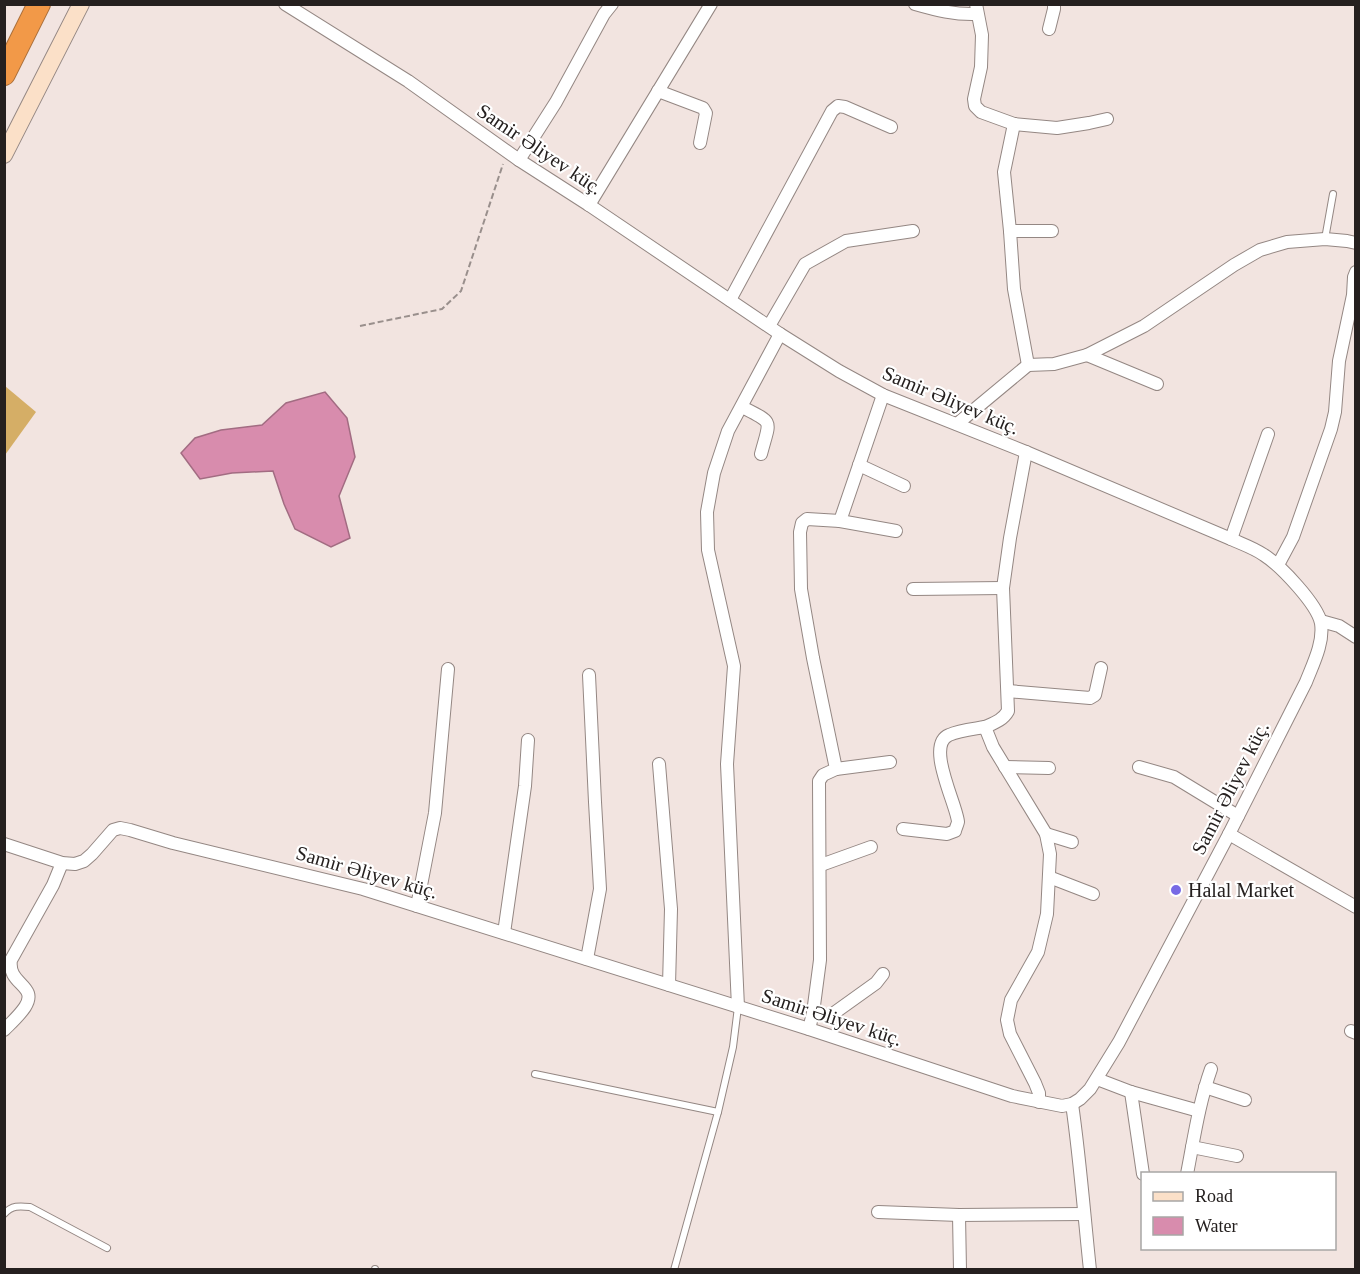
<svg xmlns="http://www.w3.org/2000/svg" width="1360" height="1274" viewBox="0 0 1360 1274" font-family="'Times New Roman',serif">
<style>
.forest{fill:#d5ae66}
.water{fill:#d88cad;stroke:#a26c82;stroke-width:1.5}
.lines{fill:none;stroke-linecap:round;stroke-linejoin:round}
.lane-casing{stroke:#948783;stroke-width:8}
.street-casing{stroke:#948783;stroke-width:14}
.secondary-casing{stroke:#948783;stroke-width:18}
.highway-casing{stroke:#aa6f3a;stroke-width:24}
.path{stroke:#998f8c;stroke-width:2;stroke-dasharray:6 3;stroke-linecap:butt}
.lane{stroke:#fff;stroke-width:6}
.street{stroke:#fff;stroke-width:12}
.secondary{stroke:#fbe0c8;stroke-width:16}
.highway{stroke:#f29948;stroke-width:22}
.poi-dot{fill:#786ae5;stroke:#fff;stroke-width:2}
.labels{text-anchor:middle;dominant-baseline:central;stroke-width:4.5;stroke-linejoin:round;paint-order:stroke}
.street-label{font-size:20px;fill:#25201f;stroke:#fff}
.poi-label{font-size:20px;fill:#25201f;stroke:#fff;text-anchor:start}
</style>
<rect width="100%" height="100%" fill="#f2e4e0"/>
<polygon class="forest" points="5,386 36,412 5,455"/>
<polygon class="water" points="325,392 347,418 355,457 339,496 350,538 331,547 295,529 284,504 273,471 232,473 200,479 181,453 195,438 221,430 262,425 286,403"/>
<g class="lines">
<g class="lane-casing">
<g id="lane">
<polyline points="1325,239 1333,194"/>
<polyline points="535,1074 718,1112"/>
<path d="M 4,1214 C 12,1205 20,1206 30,1207 L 107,1248"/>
<polyline points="375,1270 375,1269"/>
<polyline points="674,1270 718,1112 733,1047 738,1007"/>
</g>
</g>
<g class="street-casing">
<g id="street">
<path d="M 915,4 C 936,10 955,15 977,14"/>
<polyline points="976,4 982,35 981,67 974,99 975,106 981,112 1014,124 1004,172 1010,231 1014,289 1028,365"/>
<polyline points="1049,29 1054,9 1054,4"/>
<polyline points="658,91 703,108 706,113 700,143"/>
<polyline points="1014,124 1057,128 1089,123 1107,119"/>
<polyline points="519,160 556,102 604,14 612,4"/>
<polyline points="589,205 711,4"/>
<polyline points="1010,231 1052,231"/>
<polyline points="730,300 832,111 838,106 845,107 891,127"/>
<polyline points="769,326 805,264 846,241 913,231"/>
<polyline points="1087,355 1157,384"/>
<path d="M 742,407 C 775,424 770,419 761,454"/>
<polyline points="957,424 1028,365 1054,364 1087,355 1144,326 1234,265 1260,250 1287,242 1325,239 1347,241 1356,243"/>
<path d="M 1026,452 L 1010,538 L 1003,588 L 1008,711 C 1003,720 994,723 985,727 L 993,747 L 1046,834 L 1050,854 L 1047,914 L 1038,952 L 1011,1000 L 1007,1020 L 1010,1034 L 1035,1083 L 1039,1093 L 1039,1102"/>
<polyline points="859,465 904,486"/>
<polyline points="840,521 896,531"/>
<polyline points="1231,539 1268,434"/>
<polyline points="1278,565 1293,537 1331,429 1335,412 1339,361 1353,295 1354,277 1356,272"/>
<polyline points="913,589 1003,588"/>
<polyline points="1321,621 1339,626 1356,637"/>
<polyline points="1008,691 1090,698 1095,695 1101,668"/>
<polyline points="659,764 671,909 669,985"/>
<polyline points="1005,767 1049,768"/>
<polyline points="1139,767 1174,777 1238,816"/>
<polyline points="836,769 890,762"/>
<path d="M 903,829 L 947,834 L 955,831 C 955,830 958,823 958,822 C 957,805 925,745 949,735 C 960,730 974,729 985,727"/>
<polyline points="1046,834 1072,842"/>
<polyline points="1229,834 1356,907"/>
<path d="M 4,844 L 62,863 L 75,864 L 84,861 L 92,854 L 113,830 L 120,828 L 130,830 L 173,843 L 363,889 L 809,1029 L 1012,1096 L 1062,1106 L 1072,1104 L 1080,1099 L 1090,1089 L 1119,1042 L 1229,834 L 1306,682 C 1313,664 1324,643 1321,623 C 1317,604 1281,566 1264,555 C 1254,548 1242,544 1231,539 L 1026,452 L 883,395 L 839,371 L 780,334 L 589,205 L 519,160 L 408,81 L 285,4"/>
<polyline points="821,865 871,847"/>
<polyline points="1049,877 1093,894"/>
<polyline points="417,906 435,813 448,669"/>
<polyline points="504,933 525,786 528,740"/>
<polyline points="587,959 600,889 595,802 589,675"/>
<polyline points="738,1007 727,764 734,666 708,550 707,512 714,473 728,431 780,334"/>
<polyline points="813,1013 830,1016 876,983 883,974"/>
<polyline points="809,1029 813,1013 820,960 819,781 823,775 836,769 813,658 801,589 800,532 802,523 807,519 840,521 883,395"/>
<path d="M 4,1030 C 11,1023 19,1016 25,1007 C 39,985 7,985 11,960 L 53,885 L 62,863"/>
<polyline points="1351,1031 1356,1033"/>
<polyline points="1097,1079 1131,1092 1199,1111"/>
<polyline points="1205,1087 1245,1100"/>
<polyline points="1131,1092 1143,1174"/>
<path d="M 1072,1104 C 1080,1159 1084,1214 1090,1270"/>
<polyline points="1192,1147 1237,1156"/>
<path d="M 1187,1174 C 1194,1138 1199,1103 1211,1069"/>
<polyline points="878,1212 959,1215 1084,1214"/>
<polyline points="959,1215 960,1270"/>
</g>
</g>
<g class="secondary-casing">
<polyline id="secondary" points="4,155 81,4"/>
</g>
<g class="highway-casing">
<polyline id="highway" points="4,74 39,4"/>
</g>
<polyline class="path" points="360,326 442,309 461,291 503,164"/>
<use href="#lane" class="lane"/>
<use href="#street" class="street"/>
<use href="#secondary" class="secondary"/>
<use href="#highway" class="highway"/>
</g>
<circle class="poi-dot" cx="1176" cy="890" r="6"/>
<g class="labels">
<g class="street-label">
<text transform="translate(540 149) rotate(34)">Samir Əliyev küç.</text>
<text transform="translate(951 400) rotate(23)">Samir Əliyev küç.</text>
<text transform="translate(1230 788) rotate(-63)">Samir Əliyev küç.</text>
<text transform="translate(367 872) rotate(16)">Samir Əliyev küç.</text>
<text transform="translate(832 1017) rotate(18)">Samir Əliyev küç.</text>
</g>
<g class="poi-label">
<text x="1188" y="890">Halal Market</text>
</g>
</g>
<rect width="1360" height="1274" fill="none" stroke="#25201f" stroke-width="12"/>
<rect x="1141" y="1172" width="195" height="78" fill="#ffffff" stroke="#a8a6a5" stroke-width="1.5"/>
<rect x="1153" y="1192" width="30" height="9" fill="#fbe0c8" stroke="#a8a6a5" stroke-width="1.5"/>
<text x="1195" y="1202" font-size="18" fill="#25201f">Road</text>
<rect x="1153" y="1217" width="30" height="18" fill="#d88cad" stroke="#a8a6a5" stroke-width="1.5"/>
<text x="1195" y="1232" font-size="18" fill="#25201f">Water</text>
</svg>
